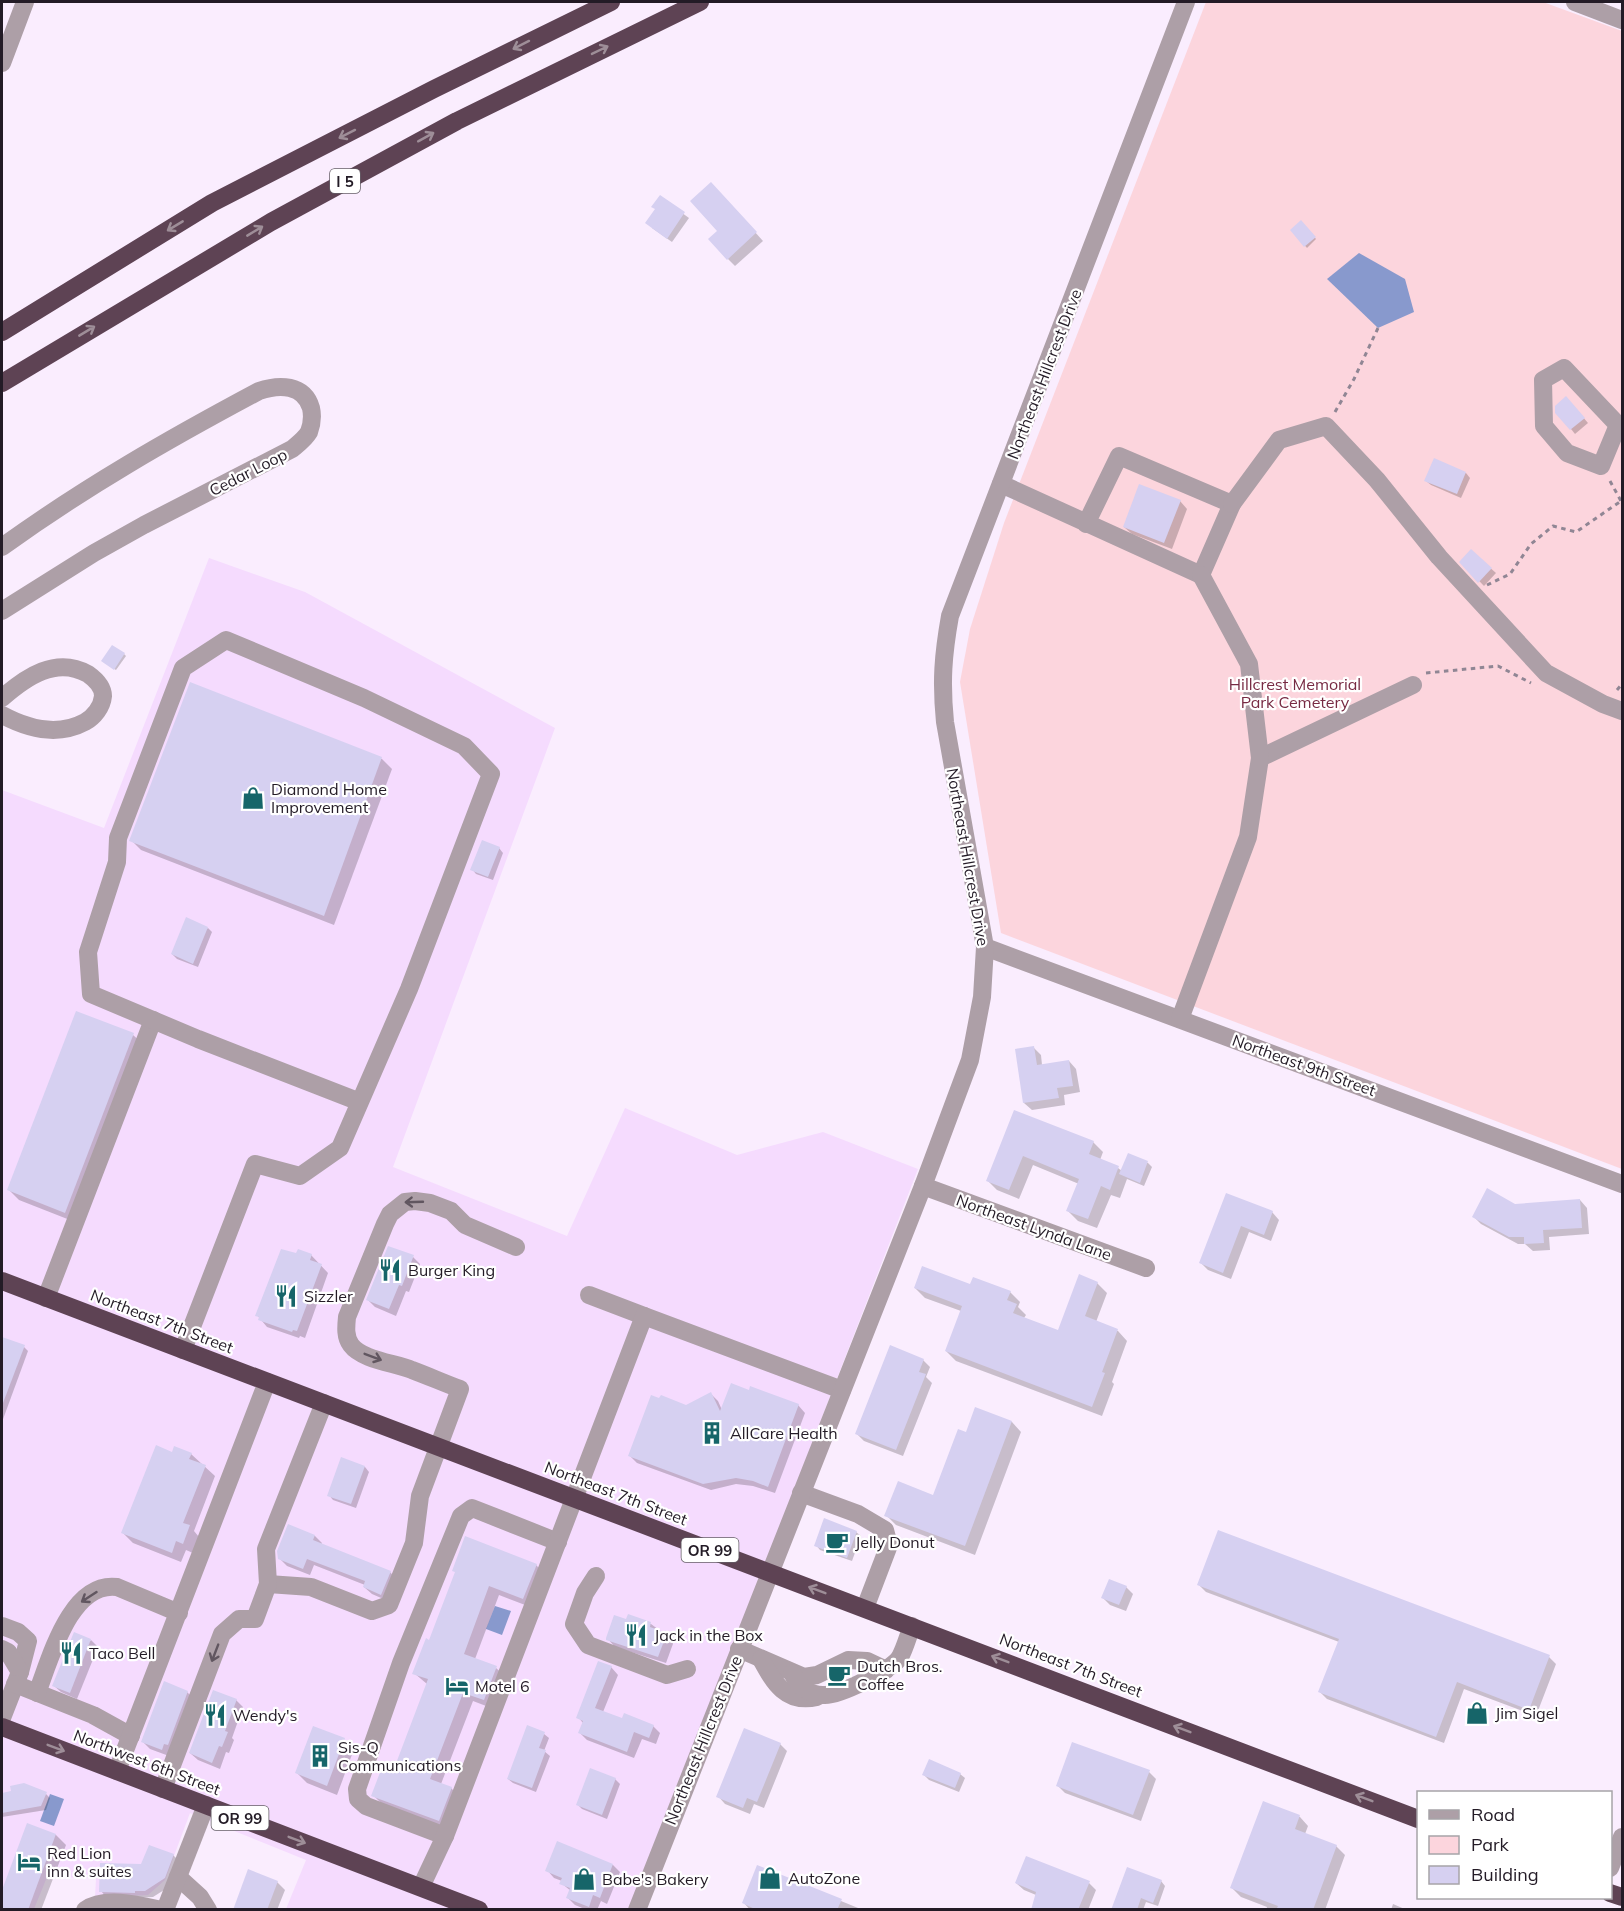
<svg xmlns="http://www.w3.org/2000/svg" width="1624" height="1911" viewBox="0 0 1624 1911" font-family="Mulish,sans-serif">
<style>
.built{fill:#f5dbfe}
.green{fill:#fcd5dd}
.water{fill:#8899cd}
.shadow{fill:#0003}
.building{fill:#d6d0f1}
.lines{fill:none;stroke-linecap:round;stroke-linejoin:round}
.path{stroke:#908694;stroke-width:3;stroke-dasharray:4.5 4.5;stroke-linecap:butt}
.minor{stroke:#ad9fa7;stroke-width:18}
.highway{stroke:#5e4354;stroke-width:18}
.oneway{stroke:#9e8e98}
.oneway2{stroke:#615660}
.labels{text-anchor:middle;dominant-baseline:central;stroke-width:4.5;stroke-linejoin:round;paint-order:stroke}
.shield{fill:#fff;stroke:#655f67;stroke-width:1.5}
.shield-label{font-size:15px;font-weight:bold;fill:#231b26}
.street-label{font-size:16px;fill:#231b26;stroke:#fff}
.park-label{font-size:16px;fill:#772a43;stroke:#fff}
.poi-label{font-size:16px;fill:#231b26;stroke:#fff;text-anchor:start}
</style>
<rect width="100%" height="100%" fill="#faedfe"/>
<polygon class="built" points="209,558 305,592 555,728 393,1167 567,1236 625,1108 737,1155 823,1132 918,1169 760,1578 641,1909 286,1909 306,1860 190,1813 165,1880 148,1895 95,1898 96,1878 47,1877 34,1909 2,1909 2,790 104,828"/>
<polygon class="green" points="1206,2 1543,2 1622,31 1622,1169 1001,933 960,682 970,629 1004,523"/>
<g class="water">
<polygon points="1359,253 1405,279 1414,312 1378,328 1327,279"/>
<polygon points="495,1606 511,1611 502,1635 486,1629"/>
<polygon points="50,1794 64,1799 54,1826 40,1821"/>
</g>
<g class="shadow">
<polygon points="718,191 763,241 735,266 728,259 719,231"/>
<polygon points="660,197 689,218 672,242 652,228"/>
<polygon points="1301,222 1316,239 1307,248 1292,230"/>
<polygon points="1571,403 1588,423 1575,434 1571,429"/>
<polygon points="1466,473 1470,478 1461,498 1431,485 1426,481"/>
<polygon points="1180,501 1187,509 1172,549 1132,534 1124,527"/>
<polygon points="1471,551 1496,573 1484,586 1461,562"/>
<polygon points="124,654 126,656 116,670 105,663"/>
<polygon points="190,684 382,759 392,769 334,925 141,850 131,840"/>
<polygon points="499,848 503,853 493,880 476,874 472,869"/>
<polygon points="208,928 212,932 198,967 177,959 172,954"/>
<polygon points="133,1035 143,1044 75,1222 19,1200 9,1190"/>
<polygon points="1034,1048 1041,1055 1042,1065 1069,1061 1076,1069 1080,1092 1064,1095 1065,1105 1032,1110 1024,1103"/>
<polygon points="1015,1112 1093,1142 1103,1152 1100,1160 1118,1168 1122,1171 1129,1155 1148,1163 1152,1167 1144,1186 1127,1179 1120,1198 1111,1195 1097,1228 1078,1221 1068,1211 1079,1184 1033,1165 1019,1199 997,1190 988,1181"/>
<polygon points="1227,1195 1272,1212 1279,1220 1271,1241 1249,1232 1231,1279 1208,1270 1201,1263"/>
<polygon points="1580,1200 1587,1208 1589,1234 1549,1237 1550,1250 1533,1251 1525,1244 1518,1244 1481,1224 1474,1217 1515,1205"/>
<polygon points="297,1255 311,1255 328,1273 305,1338 300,1336 299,1338 267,1327 257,1315"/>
<polygon points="413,1257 420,1264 409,1292 406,1291 396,1316 375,1307 368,1300"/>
<polygon points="1097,1283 1107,1293 1096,1322 1118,1331 1127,1341 1112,1382 1114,1384 1102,1416 956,1361 946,1351 961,1311 925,1298 915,1288 971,1286 1010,1292 1020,1302 1018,1307 1026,1315 1024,1318 1059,1332"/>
<polygon points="2,1338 24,1347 28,1351 2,1422"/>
<polygon points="923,1360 930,1367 926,1377 932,1383 903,1456 864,1441 857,1434"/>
<polygon points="711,1394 718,1401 722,1410 798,1405 805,1413 775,1493 753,1486 736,1484 711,1490 637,1463 630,1456 686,1406"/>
<polygon points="976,1409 1012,1422 1021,1432 975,1555 896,1525 886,1515 934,1497 966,1434"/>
<polygon points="173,1454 191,1454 215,1476 194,1531 199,1537 193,1553 186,1550 181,1562 133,1543 123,1533"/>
<polygon points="342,1459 365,1467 369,1472 356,1508 333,1500 329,1495"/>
<polygon points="289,1526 315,1536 322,1543 321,1545 390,1572 397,1580 388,1601 372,1594 364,1587 365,1585 314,1565 310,1575 287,1566 279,1558"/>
<polygon points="856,1532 861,1536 852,1561 820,1550 816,1545"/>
<polygon points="536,1565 546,1575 533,1608 499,1595 475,1659 496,1668 506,1677 494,1709 473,1701 441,1784 451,1788 461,1798 448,1830 383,1805 373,1795 396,1768 427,1684 414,1673 430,1642 456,1573"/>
<polygon points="1199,1585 1549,1657 1556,1664 1536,1716 1464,1689 1444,1743 1327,1699 1320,1692 1339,1642 1206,1592"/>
<polygon points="1126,1587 1133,1594 1126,1611 1110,1605 1103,1598"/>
<polygon points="627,1621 651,1624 674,1641 666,1663 615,1647 608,1639"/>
<polygon points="91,1640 98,1647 77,1699 61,1692 53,1685"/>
<polygon points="611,1667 618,1675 603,1712 623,1720 653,1726 660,1733 656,1744 642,1739 634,1758 587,1740 580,1733 583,1723 578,1717"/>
<polygon points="187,1692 195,1700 169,1756 150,1749 142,1741"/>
<polygon points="236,1700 243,1707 232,1738 234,1740 229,1753 226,1752 220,1769 198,1760 190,1753"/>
<polygon points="544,1734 549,1738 544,1751 550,1756 536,1792 513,1783 508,1779"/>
<polygon points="344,1740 354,1749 337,1795 307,1783 297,1773"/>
<polygon points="780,1744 787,1751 764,1808 754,1804 750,1814 725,1804 718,1796"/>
<polygon points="1149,1772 1156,1779 1141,1821 1065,1793 1058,1786"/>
<polygon points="960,1774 965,1778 959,1792 929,1780 924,1775"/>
<polygon points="615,1779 620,1784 607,1819 582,1809 577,1804"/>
<polygon points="12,1793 46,1794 50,1798 46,1810 2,1817 2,1795"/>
<polygon points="1264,1803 1300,1817 1308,1826 1305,1834 1336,1846 1345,1855 1325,1910 1266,1910 1267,1907 1241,1897 1232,1888"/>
<polygon points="28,1825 56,1835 66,1845 41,1910 2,1910 2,1894"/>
<polygon points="173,1855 180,1862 172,1885 153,1897 108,1899 101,1891 142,1866"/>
<polygon points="613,1865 620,1872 607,1904 601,1901 597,1910 587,1910 575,1905 568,1898 571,1891 561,1883 562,1881 554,1878 547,1870"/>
<polygon points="758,1867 863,1910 750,1910 744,1903"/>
<polygon points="1161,1881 1165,1886 1158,1906 1146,1902 1143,1910 1113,1910"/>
<polygon points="277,1882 285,1890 277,1910 234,1910"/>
<polygon points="1016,1883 1089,1883 1096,1890 1088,1910 1033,1910 1036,1895 1024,1890"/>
<polygon points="1393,1904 1407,1910 1391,1910"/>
</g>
<g class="building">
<polygon points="711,182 757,232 727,260 708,239 717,231 690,201"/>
<polygon points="660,195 685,212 667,239 645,223 655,209 651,207"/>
<polygon points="1301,220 1316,237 1304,247 1290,230"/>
<polygon points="1566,396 1585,418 1570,430 1555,413 1555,406"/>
<polygon points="1434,458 1466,472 1457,494 1424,481"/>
<polygon points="1139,484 1181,500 1164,543 1123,527"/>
<polygon points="1471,549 1492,568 1478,583 1459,562"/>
<polygon points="112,645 125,653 114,670 101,661"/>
<polygon points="190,682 382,757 324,916 129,841"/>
<polygon points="482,840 500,847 488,877 470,870"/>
<polygon points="186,917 208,927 193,964 171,954"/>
<polygon points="76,1011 134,1033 65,1213 7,1190"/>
<polygon points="1034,1046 1037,1065 1069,1060 1073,1086 1057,1088 1059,1098 1023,1103 1015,1049"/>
<polygon points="1014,1110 1094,1141 1089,1154 1119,1166 1110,1190 1101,1186 1088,1219 1066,1211 1079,1179 1023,1156 1009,1190 986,1181"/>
<polygon points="1128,1153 1148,1161 1140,1183 1119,1174"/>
<polygon points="1487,1188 1515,1204 1580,1199 1582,1228 1543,1230 1544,1243 1524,1244 1524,1237 1509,1237 1472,1217"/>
<polygon points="1226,1193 1273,1211 1264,1235 1241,1226 1223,1273 1199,1263"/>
<polygon points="388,1246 414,1255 402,1286 399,1285 389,1309 366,1300"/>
<polygon points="281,1249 296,1253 298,1249 312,1254 310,1260 322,1264 297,1331 293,1330 292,1332 258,1320 259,1317 255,1316"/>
<polygon points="922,1266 970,1284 973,1277 1011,1291 1007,1300 1017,1304 1013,1313 1058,1330 1079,1274 1098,1282 1085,1316 1118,1329 1102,1372 1105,1373 1092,1407 945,1351 962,1306 914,1288"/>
<polygon points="2,1337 25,1345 3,1403 2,1403"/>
<polygon points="890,1345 924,1359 919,1372 926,1374 896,1450 855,1434"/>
<polygon points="731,1383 749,1390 750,1386 799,1404 768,1487 753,1481 736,1478 703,1484 628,1456 651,1395 659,1398 661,1395 686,1405 711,1392 720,1411"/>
<polygon points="975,1407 1012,1421 965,1546 884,1516 898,1481 933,1495 958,1429 966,1432"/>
<polygon points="156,1445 172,1452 174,1446 192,1453 189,1459 206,1465 183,1523 190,1525 183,1544 176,1541 172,1553 121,1533"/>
<polygon points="341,1457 365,1466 351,1504 327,1496"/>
<polygon points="824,1518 857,1531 847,1558 814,1546"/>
<polygon points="288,1524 315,1535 313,1540 391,1571 381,1595 363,1587 365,1581 307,1559 303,1569 278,1559 277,1551"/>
<polygon points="1218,1530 1550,1655 1529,1710 1457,1682 1436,1737 1318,1692 1339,1639 1197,1585"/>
<polygon points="465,1536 537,1564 523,1599 489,1586 464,1654 497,1666 484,1700 463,1693 430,1779 452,1787 439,1821 371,1796 384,1762 395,1766 428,1679 412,1674 426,1638 429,1640 455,1572 452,1571"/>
<polygon points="1109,1579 1127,1586 1119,1605 1101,1598"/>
<polygon points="628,1614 651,1622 650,1627 667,1633 658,1657 606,1640 606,1638 614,1615 626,1619"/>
<polygon points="74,1632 91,1639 70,1693 52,1686"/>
<polygon points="598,1661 612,1666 595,1708 622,1718 624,1713 654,1725 649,1738 634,1732 627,1752 578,1733 583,1721 576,1718"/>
<polygon points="164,1681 188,1691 168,1745 164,1744 162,1750 141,1742"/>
<polygon points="213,1690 237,1699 225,1731 228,1732 222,1747 219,1746 212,1763 189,1753"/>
<polygon points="527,1725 545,1732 539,1748 546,1750 532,1788 507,1779"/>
<polygon points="313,1726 345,1738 327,1786 295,1773"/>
<polygon points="744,1728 781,1743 757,1802 747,1798 743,1808 716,1797"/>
<polygon points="1072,1742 1150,1770 1133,1815 1056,1786"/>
<polygon points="929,1759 961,1773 955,1788 922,1775"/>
<polygon points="590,1768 616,1778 602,1815 576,1805"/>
<polygon points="24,1783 47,1792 41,1806 2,1813 2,1793 11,1791 10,1786"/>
<polygon points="1263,1801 1300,1815 1295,1829 1337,1845 1313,1910 1276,1910 1278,1906 1230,1888"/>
<polygon points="27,1823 56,1834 28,1910 2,1910 2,1890"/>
<polygon points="557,1841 613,1864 600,1898 593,1895 589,1907 566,1898 570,1888 559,1884 562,1878 545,1871"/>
<polygon points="149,1845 174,1854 165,1878 145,1891 135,1891 135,1893 99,1892 100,1863 141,1864"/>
<polygon points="1026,1856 1090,1881 1078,1910 1031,1910 1036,1892 1015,1883"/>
<polygon points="757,1865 842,1899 837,1910 757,1910 742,1903"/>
<polygon points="1127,1867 1162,1880 1153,1903 1141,1898 1137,1910 1111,1910"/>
<polygon points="248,1869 278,1881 267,1910 233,1910"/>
</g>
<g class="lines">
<g class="path">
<polyline points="1335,412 1354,379 1378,328"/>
<polyline points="1610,481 1621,501"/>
<polyline points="1487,585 1510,574 1531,544 1553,526 1576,532 1621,501"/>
<polyline points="1426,673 1498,666 1531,683"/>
<polyline points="1617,690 1622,684"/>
</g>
<g class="minor">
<polyline points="1575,2 1622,20"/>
<polyline points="2,63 25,2"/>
<polygon points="1564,368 1618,425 1601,466 1567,453 1544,426 1543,380"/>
<polyline points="1001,484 1201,575 1232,504 1119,456 1086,524"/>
<polyline points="1232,504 1279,440 1326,426 1377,480 1439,557 1546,673 1603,704 1622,711"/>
<path d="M 2,547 C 85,487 169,439 259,391 C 279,384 304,384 311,408 C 313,417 312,424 309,432 C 305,439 298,444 292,449 L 144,525 L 94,553 L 2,611"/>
<path d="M 2,698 C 26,677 56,656 88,674 C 95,679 103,687 103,696 C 102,707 94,717 85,722 C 57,737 28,729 2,715"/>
<polyline points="1260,758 1413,685"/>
<polyline points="985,947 1622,1184"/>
<polyline points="1180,1019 1248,837 1260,758 1249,664 1201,575"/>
<polyline points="923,1186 1146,1268"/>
<polyline points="589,1295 644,1316"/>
<polyline points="46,1298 153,1020"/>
<polyline points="183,1350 255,1164 300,1176 340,1148 409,989 491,774 464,746 364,698 226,640 183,668 118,838 117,862 88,952 91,994 198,1039 360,1102"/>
<polyline points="801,1493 858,1514 885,1530 889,1545 865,1608"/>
<polyline points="596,1576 585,1593 574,1624 588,1645 667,1675 687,1669"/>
<path d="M 268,1584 L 311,1587 L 372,1611 L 389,1605 L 414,1543 L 420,1496 L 460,1389 C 444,1383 428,1376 412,1370 C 395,1363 362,1360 351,1345 C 345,1337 346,1327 347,1317 L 385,1224 L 390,1214 L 405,1202 L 415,1201 L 430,1203 L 451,1211 L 465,1225 L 516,1247"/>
<polyline points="2,1626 18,1632 28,1641 20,1672 2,1718"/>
<polyline points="2,1649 8,1652 20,1672"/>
<polyline points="739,1649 804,1677 817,1675 848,1660 867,1661 886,1670"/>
<path d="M 761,1659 C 774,1683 786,1704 817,1697"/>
<path d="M 792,1673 C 798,1685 809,1696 825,1695 C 840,1695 892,1670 900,1657 C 905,1648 908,1636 912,1626"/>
<polyline points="15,1684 93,1715 131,1736"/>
<path d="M 37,1693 C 50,1660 70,1581 117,1587 L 179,1613"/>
<polyline points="117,1771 267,1382"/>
<polyline points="163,1789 222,1634 239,1619 255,1619 268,1584 266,1549 324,1403"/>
<polyline points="445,1836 366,1806 358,1799 357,1789 401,1663 461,1516 472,1508 558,1542"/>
<polyline points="1610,1868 1622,1837"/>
<polyline points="178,1877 200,1897 208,1910"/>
<polyline points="421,1887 445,1836 644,1316 842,1390"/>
<path d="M 85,1910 C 105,1896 139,1905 161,1910"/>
<polyline points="165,1910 206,1805"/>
<path d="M 637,1910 L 923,1186 L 970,1060 L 982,997 L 985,947 L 945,722 C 941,682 943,655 950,616 L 1186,2"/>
</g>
<g class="highway">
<polyline points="2,332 212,203 434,89 611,2"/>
<polyline points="2,383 271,222 457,121 700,2"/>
<polyline points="2,1281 1418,1819"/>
<polyline points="2,1727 479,1910"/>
<polyline points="1610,1893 1622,1897"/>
</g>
</g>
<defs><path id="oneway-shaft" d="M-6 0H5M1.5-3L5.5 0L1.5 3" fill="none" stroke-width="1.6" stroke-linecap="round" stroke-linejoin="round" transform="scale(1.5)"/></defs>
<g class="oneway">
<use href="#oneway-shaft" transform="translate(521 45) rotate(153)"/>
<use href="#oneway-shaft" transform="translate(600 50) rotate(-26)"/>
<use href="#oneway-shaft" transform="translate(347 134) rotate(153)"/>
<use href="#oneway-shaft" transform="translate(426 137) rotate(-29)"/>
<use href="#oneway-shaft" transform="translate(175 226) rotate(149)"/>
<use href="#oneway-shaft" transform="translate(255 231) rotate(-31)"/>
<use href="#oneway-shaft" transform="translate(87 331) rotate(-31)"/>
<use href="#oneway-shaft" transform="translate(817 1590) rotate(-159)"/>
<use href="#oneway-shaft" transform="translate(1000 1659) rotate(-159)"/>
<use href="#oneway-shaft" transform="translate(1182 1729) rotate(-159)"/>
<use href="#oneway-shaft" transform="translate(56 1748) rotate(21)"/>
<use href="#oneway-shaft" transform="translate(1364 1798) rotate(-159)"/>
<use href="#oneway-shaft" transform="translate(297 1840) rotate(21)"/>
</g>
<g class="oneway2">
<use href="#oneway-shaft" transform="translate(414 1202) rotate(178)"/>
<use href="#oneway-shaft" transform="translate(373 1357) rotate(21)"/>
<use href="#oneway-shaft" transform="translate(89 1597) rotate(147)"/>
<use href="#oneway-shaft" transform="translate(215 1653) rotate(111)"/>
</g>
<defs>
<g id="shop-bare" transform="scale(1.8)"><path d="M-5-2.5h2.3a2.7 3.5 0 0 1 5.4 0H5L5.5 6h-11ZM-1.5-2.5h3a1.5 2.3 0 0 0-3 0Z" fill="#166569" stroke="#fff" stroke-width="2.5" paint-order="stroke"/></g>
<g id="restaurant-bare" transform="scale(1.8)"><path d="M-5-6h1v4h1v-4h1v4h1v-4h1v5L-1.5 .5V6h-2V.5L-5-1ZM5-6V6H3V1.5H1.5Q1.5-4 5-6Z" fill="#166569" stroke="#fff" stroke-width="2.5" paint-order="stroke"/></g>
<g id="building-bare" transform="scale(1.8)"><path d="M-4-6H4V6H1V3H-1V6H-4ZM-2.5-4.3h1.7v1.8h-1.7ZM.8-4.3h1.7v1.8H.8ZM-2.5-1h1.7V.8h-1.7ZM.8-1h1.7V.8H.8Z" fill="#166569" stroke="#fff" stroke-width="2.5" paint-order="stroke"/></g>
<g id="cafe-bare" transform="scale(1.8)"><path d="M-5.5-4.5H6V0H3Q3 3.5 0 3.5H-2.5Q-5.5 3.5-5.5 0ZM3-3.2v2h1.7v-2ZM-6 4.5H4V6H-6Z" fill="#166569" stroke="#fff" stroke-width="2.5" paint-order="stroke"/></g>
<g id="hotel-bare" transform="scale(1.8)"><path d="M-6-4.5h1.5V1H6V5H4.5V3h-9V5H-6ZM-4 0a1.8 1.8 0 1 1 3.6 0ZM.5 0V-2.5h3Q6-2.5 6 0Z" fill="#166569" stroke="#fff" stroke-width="2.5" paint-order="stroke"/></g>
</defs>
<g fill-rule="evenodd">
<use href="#shop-bare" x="253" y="798"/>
<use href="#restaurant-bare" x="390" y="1270"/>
<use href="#restaurant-bare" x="286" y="1296"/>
<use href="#building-bare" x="712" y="1433"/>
<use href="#cafe-bare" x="837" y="1542"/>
<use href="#restaurant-bare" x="636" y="1635"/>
<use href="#restaurant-bare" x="71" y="1653"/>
<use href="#cafe-bare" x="839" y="1675"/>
<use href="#hotel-bare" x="457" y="1686"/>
<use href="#shop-bare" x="1477" y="1713"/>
<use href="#restaurant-bare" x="215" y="1715"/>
<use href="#building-bare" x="320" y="1756"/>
<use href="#hotel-bare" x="29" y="1862"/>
<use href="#shop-bare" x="770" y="1878"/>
<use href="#shop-bare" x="584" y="1879"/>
</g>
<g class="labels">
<g class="shield">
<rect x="330" y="169" width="30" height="24" rx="4.5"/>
<rect x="681.5" y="1538" width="57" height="24" rx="4.5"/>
<rect x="211.5" y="1806" width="57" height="24" rx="4.5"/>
</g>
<g class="shield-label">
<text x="345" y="181">I 5</text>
<text x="710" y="1550">OR 99</text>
<text x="240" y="1818">OR 99</text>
</g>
<g class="street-label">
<text transform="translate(1044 374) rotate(-69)">Northeast Hillcrest Drive</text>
<text transform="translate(248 472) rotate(-27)">Cedar Loop</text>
<text transform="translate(968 857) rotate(80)">Northeast Hillcrest Drive</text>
<text transform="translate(1304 1065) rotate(20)">Northeast 9th Street</text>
<text transform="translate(1034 1227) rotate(20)">Northeast Lynda Lane</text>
<text transform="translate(162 1321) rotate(21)">Northeast 7th Street</text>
<text transform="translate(616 1493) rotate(21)">Northeast 7th Street</text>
<text transform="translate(1071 1665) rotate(21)">Northeast 7th Street</text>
<text transform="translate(703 1740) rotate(-68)">Northeast Hillcrest Drive</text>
<text transform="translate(147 1762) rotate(21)">Northwest 6th Street</text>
</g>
<g class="park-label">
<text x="1295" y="684">Hillcrest Memorial<tspan x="1295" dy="18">Park Cemetery</tspan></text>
</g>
<g class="poi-label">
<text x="271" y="789">Diamond Home<tspan x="271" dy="18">Improvement</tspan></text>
<text x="408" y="1270">Burger King</text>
<text x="304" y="1296">Sizzler</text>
<text x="730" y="1433">AllCare Health</text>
<text x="855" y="1542">Jelly Donut</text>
<text x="654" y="1635">Jack in the Box</text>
<text x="89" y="1653">Taco Bell</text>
<text x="857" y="1666">Dutch Bros.<tspan x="857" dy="18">Coffee</tspan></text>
<text x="475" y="1686">Motel 6</text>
<text x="1495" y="1713">Jim Sigel</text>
<text x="233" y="1715">Wendy's</text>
<text x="338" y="1747">Sis-Q<tspan x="338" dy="18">Communications</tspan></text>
<text x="47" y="1853">Red Lion<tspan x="47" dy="18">inn &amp; suites</tspan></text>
<text x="788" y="1878">AutoZone</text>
<text x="602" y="1879">Babe's Bakery</text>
</g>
</g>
<rect width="1624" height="1911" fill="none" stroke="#231b26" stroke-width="6"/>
<rect x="1417" y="1791" width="195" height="108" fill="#ffffff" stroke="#a7a4a8" stroke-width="1.5"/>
<rect x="1429" y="1810" width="30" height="9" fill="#ad9fa7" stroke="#a7a4a8" stroke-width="1.5"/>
<text x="1471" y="1821" font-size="18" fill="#231b26">Road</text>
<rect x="1429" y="1836" width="30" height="18" fill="#fcd5dd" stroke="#a7a4a8" stroke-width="1.5"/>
<text x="1471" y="1851" font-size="18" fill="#231b26">Park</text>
<rect x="1429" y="1866" width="30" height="18" fill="#d6d0f1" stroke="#a7a4a8" stroke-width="1.5"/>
<text x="1471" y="1881" font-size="18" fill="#231b26">Building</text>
</svg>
